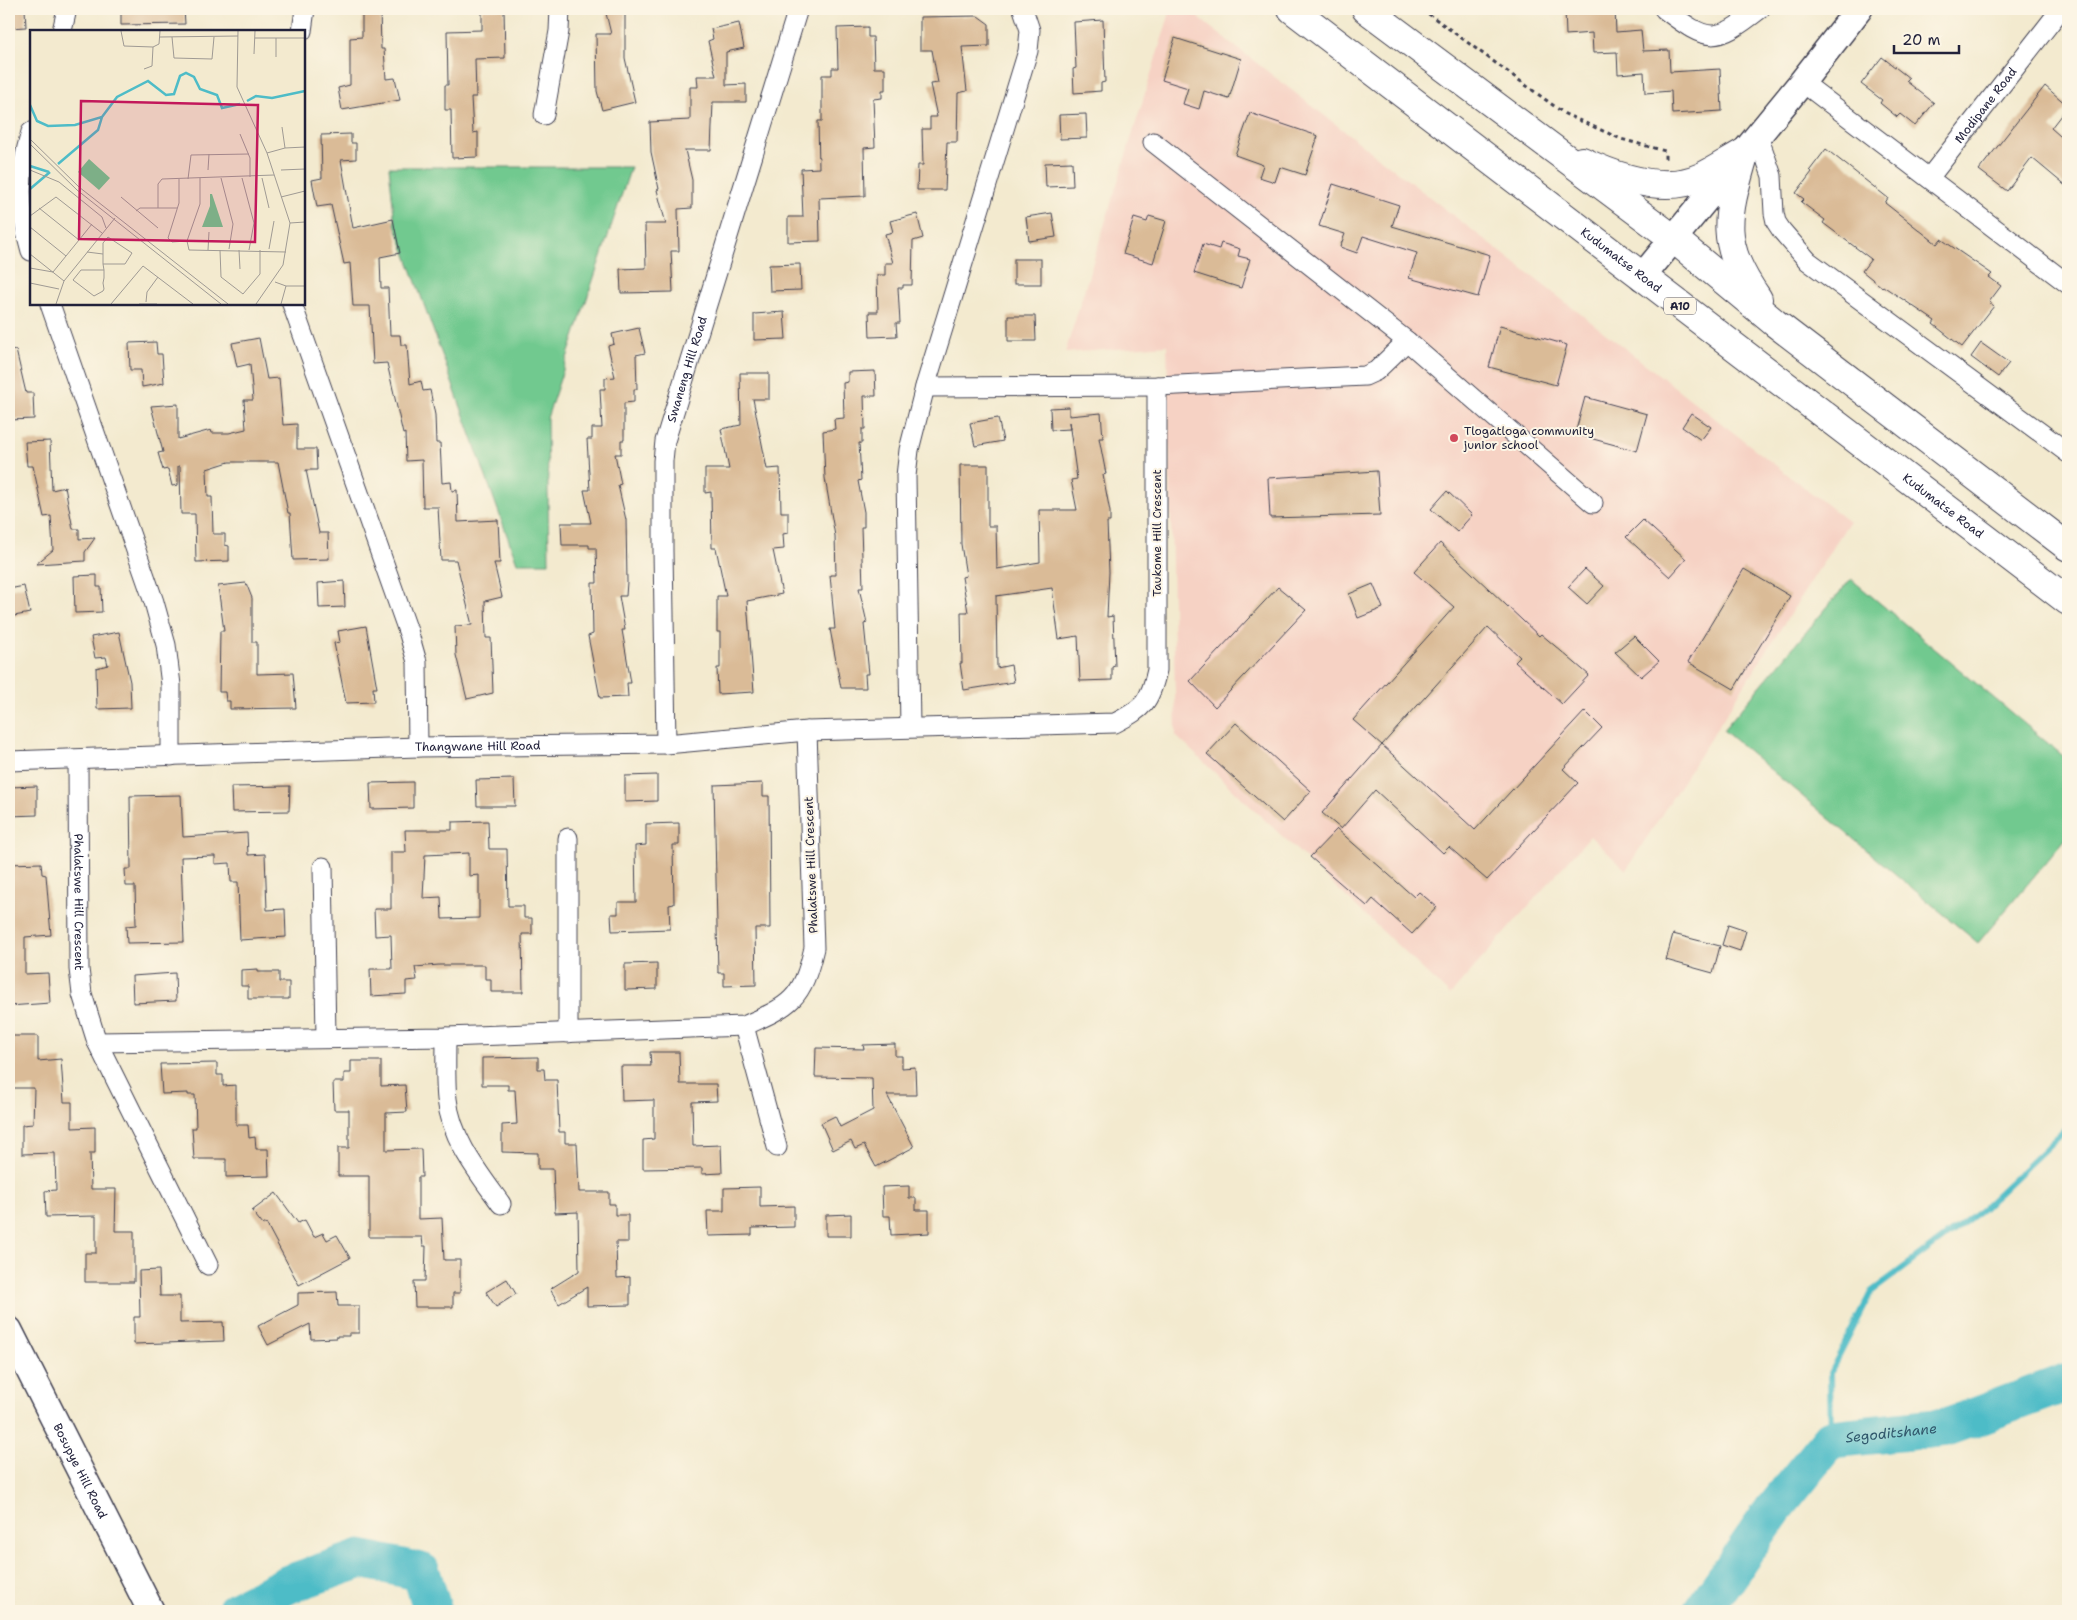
<svg xmlns="http://www.w3.org/2000/svg" width="2077" height="1620" viewBox="0 0 2077 1620" font-family="'Shantell Sans',sans-serif">
<style>
.built{fill:#f6d2c4}
.green{fill:#71c98f;stroke:#4a7665}
.lines{fill:none;stroke-linecap:round;stroke-linejoin:round}
.stream{stroke:#4ebcc7;stroke-width:6}
.river{stroke:#4ebcc7;stroke-width:39}
.building{fill:#dabb97;fill-rule:evenodd}
.street-casing{stroke:#414051;stroke-width:21}
.secondary-casing{stroke:#414051;stroke-width:29}
.primary-casing{stroke:#414051;stroke-width:30}
.path{stroke:#414051;stroke-width:3;stroke-dasharray:4 4;stroke-linecap:butt}
.street{stroke:#fff;stroke-width:19}
.secondary{stroke:#fff;stroke-width:26}
.primary{stroke:#fff;stroke-width:28}
.poi-dot{fill:#d1495b;stroke:#fcf5e5;stroke-width:2}
.labels{text-anchor:middle;dominant-baseline:central;stroke-width:4;stroke-linejoin:round;paint-order:stroke}
.shield{fill:#fcf5e5;stroke:#63616e;stroke-width:1}
.shield-label{font-size:11px;font-weight:bold;fill:#22223b}
.street-label{font-size:12px;fill:#22223b;stroke:#fcf5e5}
.poi-label{font-size:12px;fill:#22223b;stroke:#fcf5e5;text-anchor:start}
.water-label{font-size:14px;font-style:italic;fill:#31586c;stroke:#fcf5e5}
.inset-river{fill:none;stroke:#4ebcc7;stroke-width:2.5}
.inset-road{fill:none;stroke:#9f9a94;stroke-width:1}
.view{fill:#c2185b;fill-opacity:0.15;stroke:#c2185b;stroke-width:2.5}
.inset-edge{fill:none;stroke:#22223b;stroke-width:2.5}
</style>
<rect width="100%" height="100%" fill="#fcf5e5"/>
<filter id="ink" filterUnits="userSpaceOnUse"><feTurbulence type="fractalNoise" baseFrequency=".02" numOctaves="2"/><feDisplacementMap in="SourceGraphic" scale="10" xChannelSelector="R" yChannelSelector="G"/><feConvolveMatrix kernelMatrix="1 2 1 2 8 2 1 2 1" color-interpolation-filters="sRGB"/></filter>
<filter id="wash" filterUnits="userSpaceOnUse"><feTurbulence type="fractalNoise" baseFrequency=".0096" numOctaves="4" result="noise"/><feDisplacementMap in="SourceGraphic" scale="20" xChannelSelector="R" yChannelSelector="G"/><feGaussianBlur stdDeviation="1.12" result="paint"/><feColorMatrix in="noise" values="0 0 0 0 0 0 0 0 0 0 0 0 0 0 0 0 0 1.4 0 .05"/><feComposite in="paint" operator="in"/></filter>
<g filter="url(#wash)">
<rect width="100%" height="100%" fill="#f3eacf"/>
<polygon class="built" points="1171,9 1187,9 1849,522 1626,870 1590,836 1450,995 1176,736 1167,345 1065,353"/>
<g class="green">
<polygon points="389,167 631,167 547,418 549,563 517,563 395,224"/>
<polygon points="1851,579 2068,760 2068,836 1978,943 1723,730"/>
</g>
<g class="lines">
<polyline class="stream" points="1831,1439 1830,1373 1871,1292 1982,1209 2068,1127"/>
<g class="river">
<polyline points="236,1611 289,1584 361,1559 421,1572 433,1611"/>
<path id="s1" d="M 1703,1611 L 1774,1509 L 1831,1439 L 1947,1427 L 2068,1382"/>
</g>
</g>
<g id="blocks">
<g class="building">
<polygon points="9,9 25,9 26,27 9,28"/>
<polygon points="121,9 184,9 185,24 121,25"/>
<polygon points="362,9 380,9 381,49 384,49 386,79 395,78 400,100 342,110 338,88 350,85 350,38 362,37"/>
<polygon points="482,9 504,9 505,58 475,59 476,97 471,97 473,133 478,132 478,157 452,158 451,110 445,110 445,85 448,85 447,31 482,30"/>
<polygon points="605,9 625,9 625,58 635,102 602,110 597,91 596,34 611,34"/>
<polygon points="1565,9 1591,9 1591,11 1615,10 1616,32 1641,30 1643,51 1669,50 1670,72 1720,69 1722,111 1672,114 1671,91 1645,93 1644,72 1618,74 1617,52 1593,53 1592,33 1566,35"/>
<polygon points="978,16 989,24 989,46 962,47 967,91 958,93 957,142 947,142 945,190 917,190 918,165 923,165 922,129 930,129 930,117 937,117 930,84 938,83 932,50 920,50 920,17"/>
<polygon points="1103,20 1105,82 1101,83 1101,91 1074,93 1073,69 1076,68 1074,22"/>
<polygon points="739,23 744,48 726,52 726,85 746,84 746,102 713,102 711,150 685,150 692,180 692,208 678,209 679,251 671,251 673,292 621,293 620,269 646,268 645,224 666,224 657,190 659,189 651,152 650,122 690,120 690,87 698,87 697,76 716,76 708,41 713,39 711,29"/>
<polygon points="868,27 868,37 873,37 874,68 885,68 885,90 882,90 882,98 873,99 875,147 864,148 865,196 819,198 820,241 788,242 788,217 803,217 801,169 819,168 818,121 822,121 822,75 832,75 832,68 838,68 837,28"/>
<polygon points="1175,38 1241,59 1229,99 1204,91 1199,109 1183,104 1188,88 1162,80"/>
<polygon points="1882,57 1909,78 1906,81 1934,103 1915,126 1900,114 1897,117 1880,103 1882,100 1861,84"/>
<polygon points="2045,86 2068,106 2051,128 2068,143 2068,188 2032,158 2007,191 1979,170"/>
<polygon points="1250,113 1318,136 1305,175 1280,167 1275,182 1259,177 1263,165 1235,155"/>
<polygon points="1086,114 1087,138 1060,139 1059,115"/>
<polygon points="351,134 351,143 356,143 356,159 341,160 353,228 393,219 400,253 380,257 381,288 388,288 390,335 400,335 401,345 407,345 410,384 421,381 423,391 430,390 435,415 436,443 440,443 442,483 451,482 452,491 457,490 458,522 498,520 500,563 494,563 502,597 485,601 486,638 491,638 493,693 467,699 456,655 455,626 472,625 456,560 441,560 438,507 423,507 422,460 406,461 405,433 403,434 387,363 373,364 370,306 353,306 350,263 344,264 331,205 317,207 312,180 322,178 321,135"/>
<polygon points="1826,149 1888,198 1885,203 1937,244 1941,239 1992,274 1989,277 2001,286 1989,302 1994,306 1962,347 1933,324 1935,321 1883,286 1882,287 1862,271 1871,259 1823,223 1825,220 1801,202 1804,199 1796,193 1812,172 1810,170"/>
<polygon points="1072,162 1073,186 1046,187 1045,163"/>
<polygon points="1333,184 1399,205 1392,226 1490,255 1478,297 1409,278 1417,253 1363,236 1357,253 1340,247 1345,234 1319,226"/>
<polygon points="1052,213 1056,237 1029,241 1026,217"/>
<polygon points="917,214 923,238 913,241 912,285 903,285 903,288 898,288 900,323 896,323 897,336 870,337 869,312 878,312 877,275 885,275 885,263 893,263 885,234 893,232 890,221"/>
<polygon points="1149,216 1166,221 1153,263 1123,254 1134,218 1147,222"/>
<polygon points="1221,243 1240,249 1238,256 1250,259 1241,288 1194,273 1203,244 1219,249"/>
<rect x="1014" y="259" width="27" height="25"/>
<polygon points="800,264 801,290 770,291 769,265"/>
<polygon points="784,312 786,339 754,340 754,314"/>
<polygon points="1008,316 1035,316 1036,341 1008,341"/>
<polygon points="1500,326 1567,345 1556,385 1489,367"/>
<polygon points="639,328 645,353 636,355 637,389 634,389 634,402 624,403 624,440 621,440 621,454 615,454 621,484 618,485 626,520 627,582 626,596 619,596 625,630 622,630 631,683 627,683 628,697 600,698 588,636 593,634 592,583 597,583 596,548 589,548 589,545 562,545 561,523 591,523 584,490 590,490 587,439 592,439 592,428 602,428 600,389 605,389 605,378 615,377 608,346 614,344 612,334"/>
<polygon points="259,338 267,379 279,378 283,425 297,424 297,449 316,449 317,470 306,470 319,533 328,533 329,559 293,560 290,513 288,513 278,462 229,462 207,469 208,497 212,497 213,534 225,534 225,545 229,546 229,561 196,562 195,514 181,514 180,466 178,466 178,485 172,486 168,469 163,470 158,453 163,452 151,406 178,404 178,439 211,430 212,433 229,433 246,429 244,400 253,400 250,364 237,367 232,343"/>
<polygon points="156,342 157,354 162,354 164,383 142,387 141,370 130,370 129,343"/>
<polygon points="1981,343 2009,363 1998,377 1971,357"/>
<polygon points="16,350 26,393 33,393 34,419 9,420 9,351"/>
<polygon points="875,371 876,396 864,396 865,429 862,429 862,443 859,443 861,480 858,481 864,512 864,527 861,527 863,588 859,588 867,623 864,624 869,674 865,674 866,688 841,688 830,629 835,629 830,575 836,575 835,536 825,478 823,431 835,429 834,419 844,418 843,383 848,382 848,372"/>
<polygon points="740,373 769,373 769,399 753,399 767,469 780,468 781,512 788,512 788,533 783,534 784,549 773,550 782,594 747,601 754,692 718,694 717,668 720,668 720,632 717,632 717,596 726,596 716,548 712,548 711,492 705,493 705,469 729,469 721,429 741,425"/>
<polygon points="1585,397 1647,414 1637,451 1575,434"/>
<polygon points="1069,407 1069,416 1101,413 1103,438 1099,438 1106,474 1103,475 1110,512 1110,522 1107,522 1109,572 1107,617 1113,616 1115,666 1112,667 1112,680 1080,681 1078,636 1059,639 1052,588 996,596 997,668 1011,665 1014,682 964,690 960,663 962,663 961,612 968,612 962,577 966,576 961,544 960,465 988,465 988,526 996,526 997,569 1040,562 1039,510 1077,510 1071,480 1077,479 1069,422 1070,429 1051,430 1050,408"/>
<polygon points="1691,413 1711,427 1701,440 1682,427"/>
<polygon points="998,418 1003,441 975,446 970,423"/>
<polygon points="50,441 52,490 65,487 73,529 79,529 79,539 95,538 85,552 85,561 36,564 53,550 51,516 44,517 33,466 27,466 25,442"/>
<polygon points="1377,471 1380,515 1270,518 1268,478"/>
<polygon points="1447,491 1472,515 1457,532 1431,509"/>
<polygon points="1643,520 1686,559 1670,577 1626,537"/>
<polygon points="1440,543 1539,636 1541,634 1589,675 1562,704 1515,662 1520,657 1488,627 1382,745 1353,720 1454,607 1414,572"/>
<polygon points="1585,569 1604,586 1587,604 1568,587"/>
<polygon points="1744,569 1790,596 1734,689 1688,662"/>
<polygon points="97,575 97,587 101,587 102,612 75,613 74,576"/>
<polygon points="344,581 345,607 319,608 318,583"/>
<polygon points="246,583 252,598 252,642 257,642 257,674 293,673 296,708 230,709 230,701 226,701 225,692 219,692 220,631 224,631 218,586"/>
<polygon points="1373,584 1383,608 1358,618 1349,594"/>
<polygon points="24,586 30,613 9,617 9,589"/>
<polygon points="1278,587 1306,610 1215,707 1190,681"/>
<polygon points="366,626 377,688 373,688 374,702 346,703 334,643 340,642 338,631"/>
<polygon points="119,632 130,682 131,708 97,709 96,668 108,665 106,657 95,658 91,637"/>
<polygon points="1634,636 1659,661 1641,677 1615,652"/>
<polygon points="1585,711 1602,728 1563,769 1578,783 1487,880 1449,847 1443,853 1375,790 1341,829 1322,813 1382,745 1475,830"/>
<polygon points="1236,723 1311,791 1283,822 1207,754"/>
<polygon points="657,775 657,801 625,802 625,776"/>
<polygon points="514,779 515,806 477,806 476,780"/>
<polygon points="413,782 413,808 371,809 370,783"/>
<polygon points="763,783 763,796 769,796 770,928 755,928 756,985 724,986 724,973 718,973 714,785"/>
<polygon points="37,786 37,815 9,816 9,787"/>
<polygon points="290,786 289,811 232,812 231,787"/>
<polygon points="181,795 183,837 247,833 248,855 265,854 267,910 285,909 286,937 240,940 238,882 231,882 230,863 215,864 215,856 181,857 184,942 127,943 126,926 136,925 135,886 126,886 125,869 131,869 130,796"/>
<path d="M 488,821 L 489,849 L 507,849 L 508,906 L 524,906 L 524,918 L 532,918 L 532,934 L 522,934 L 523,992 L 491,992 L 491,979 L 485,979 L 485,965 L 439,965 L 415,967 L 417,980 L 406,981 L 406,994 L 371,996 L 370,969 L 392,969 L 391,935 L 375,936 L 374,909 L 391,909 L 391,852 L 406,852 L 405,830 L 452,830 L 452,822 ZM 469,853 L 469,876 L 479,875 L 479,918 L 442,919 L 441,897 L 423,898 L 425,855 Z"/>
<polygon points="679,823 679,845 673,845 674,904 669,905 670,929 612,931 611,914 618,914 618,902 636,902 635,846 646,845 646,824"/>
<polygon points="1337,829 1414,897 1419,892 1437,907 1412,934 1373,899 1367,906 1310,857"/>
<polygon points="41,863 42,874 46,875 51,935 25,937 25,974 48,973 50,1003 9,1006 9,864"/>
<polygon points="1728,925 1746,931 1740,951 1722,945"/>
<polygon points="1673,934 1720,946 1713,973 1666,960"/>
<polygon points="657,963 657,989 625,990 625,964"/>
<polygon points="258,969 258,972 279,972 279,982 289,982 289,999 248,999 248,986 241,986 241,970"/>
<polygon points="175,973 176,1001 133,1003 132,976"/>
<polygon points="9,1036 38,1036 38,1061 61,1059 64,1102 72,1102 72,1128 95,1127 95,1153 90,1153 91,1189 116,1189 115,1231 134,1231 134,1282 85,1282 85,1253 96,1253 96,1216 46,1217 45,1191 56,1190 55,1153 22,1154 22,1125 33,1124 34,1088 9,1088"/>
<polygon points="895,1044 895,1056 902,1056 902,1068 915,1067 916,1095 887,1095 914,1147 876,1167 864,1145 855,1149 851,1141 833,1150 821,1123 835,1116 840,1127 873,1110 872,1078 815,1077 816,1048 864,1049 863,1045"/>
<polygon points="650,1052 679,1052 680,1084 716,1084 717,1101 692,1102 693,1146 721,1145 722,1173 702,1174 702,1168 643,1169 643,1140 654,1139 654,1100 622,1101 621,1066 651,1066"/>
<polygon points="538,1057 538,1069 544,1069 545,1080 557,1080 559,1132 565,1132 565,1143 577,1143 579,1192 609,1192 609,1204 615,1204 615,1215 628,1215 628,1242 616,1242 617,1278 630,1277 630,1305 587,1306 587,1287 559,1304 550,1289 579,1271 578,1212 555,1213 553,1169 538,1169 538,1153 502,1152 502,1125 517,1124 515,1090 508,1090 508,1085 482,1085 482,1058"/>
<polygon points="351,1061 381,1061 381,1086 405,1085 407,1112 386,1113 386,1150 421,1149 422,1177 418,1177 418,1219 442,1218 444,1260 460,1260 460,1293 453,1293 453,1307 415,1307 414,1281 425,1281 426,1246 423,1246 422,1237 369,1237 369,1176 338,1176 338,1148 349,1148 349,1110 334,1110 333,1082 344,1082 344,1073 351,1073"/>
<polygon points="217,1063 217,1075 223,1075 223,1086 236,1085 236,1125 248,1125 249,1138 255,1137 256,1149 268,1149 269,1176 226,1177 226,1159 194,1159 192,1128 196,1128 195,1095 188,1095 188,1093 162,1094 160,1064"/>
<polygon points="909,1186 909,1198 916,1198 916,1210 929,1210 929,1233 891,1235 890,1216 883,1216 882,1187"/>
<polygon points="760,1187 760,1207 794,1206 794,1227 752,1228 752,1235 708,1236 707,1211 724,1211 724,1188"/>
<polygon points="276,1193 298,1223 305,1220 314,1237 323,1233 327,1240 337,1235 350,1258 299,1285 266,1223 263,1225 252,1211"/>
<polygon points="851,1214 851,1236 826,1236 826,1215"/>
<polygon points="159,1270 160,1296 180,1296 180,1323 223,1322 224,1341 134,1344 134,1317 140,1317 139,1271"/>
<polygon points="507,1279 516,1294 496,1307 486,1292"/>
<polygon points="337,1292 338,1306 359,1306 359,1333 349,1333 349,1336 337,1336 337,1338 311,1339 310,1324 268,1345 258,1326 298,1305 298,1293"/>
</g>
</g>
</g>
<g filter="url(#ink)">
<use href="#blocks" fill-opacity="0" stroke="#414051" stroke-width="1"/>
<g class="lines">
<g class="street-casing">
<g id="street">
<path d="M 1664,9 C 1709,43 1715,44 1760,9"/>
<polyline points="62,31 67,9"/>
<polyline points="302,31 305,9"/>
<polyline points="1802,82 2068,284"/>
<polyline points="544,115 559,31 560,9"/>
<path d="M 31,132 C 18,176 18,207 31,251"/>
<polyline points="1758,136 1772,176 1774,213 1776,222 1782,231 1808,261 2068,453"/>
<polyline points="1153,142 1407,341 1593,503"/>
<path id="s2" d="M 1929,178 L 2061,9"/>
<polyline points="50,304 154,602 166,645 171,685 171,756"/>
<polyline points="292,304 409,634 417,662 418,747"/>
<polyline points="925,387 1157,386 1365,376 1376,371 1407,341"/>
<polyline points="910,727 906,476 909,450 925,387 1028,51 1030,30 1023,9"/>
<path id="s3" d="M 666,744 L 663,550 L 663,461 L 665,441 L 798,9"/>
<path id="s4" d="M 78,760 L 79,969 L 82,994 L 97,1042 L 208,1265"/>
<path id="s5" d="M 9,761 L 418,747 L 666,744 L 807,731 L 1115,723 C 1144,708 1150,702 1157,670 L 1157,386"/>
<polyline points="323,867 326,1037"/>
<polyline points="744,1026 777,1147"/>
<polyline points="568,1033 568,838"/>
<path d="M 446,1037 C 446,1058 445,1079 447,1099 C 451,1139 478,1172 501,1204"/>
<path d="M 97,1042 L 446,1037 L 744,1026 C 791,1005 802,1000 814,948 L 807,731"/>
</g>
</g>
<g class="secondary-casing">
<g id="secondary">
<polyline points="1642,277 1802,82 1859,9"/>
<path id="s6" d="M 9,1330 L 151,1611"/>
</g>
</g>
<g class="primary-casing">
<g id="primary">
<path id="s7" d="M 1292,9 L 2068,601"/>
<polyline points="1366,9 1674,239 1775,323 2068,547"/>
<path d="M 1745,152 C 1727,215 1717,241 1758,299"/>
<path d="M 1582,161 C 1616,177 1665,194 1701,177 C 1716,170 1730,160 1745,152"/>
</g>
</g>
<polyline class="path" points="1422,9 1565,114 1621,139 1665,151 1665,161"/>
<use href="#street" class="street"/>
<use href="#secondary" class="secondary"/>
<use href="#primary" class="primary"/>
</g>
</g>
<circle class="poi-dot" cx="1454" cy="438" r="5"/>
<g class="labels">
<rect class="shield" x="1664" y="297.5" width="32" height="17" rx="4"/>
<g class="shield-label">
<text x="1680" y="306">A10</text>
</g>
<g class="street-label">
<text stroke="none"><textPath href="#s2" startOffset="92">Modipane Road</textPath></text>
<text stroke="none"><textPath href="#s7" startOffset="414">Kudumatse Road</textPath></text>
<text stroke="none"><textPath href="#s3" startOffset="378">Swaneng Hill Road</textPath></text>
<text stroke="none"><textPath href="#s7" startOffset="819">Kudumatse Road</textPath></text>
<text transform="translate(1157 533) rotate(-90)">Taukome Hill Crescent</text>
<text stroke="none"><textPath href="#s5" startOffset="469">Thangwane Hill Road</textPath></text>
<text transform="translate(811 865) rotate(-92)">Phalatswe Hill Crescent</text>
<text stroke="none"><textPath href="#s4" startOffset="142">Phalatswe Hill Crescent</textPath></text>
<text stroke="none"><textPath href="#s6" startOffset="158">Bosupye Hill Road</textPath></text>
</g>
<g class="poi-label">
<text x="1464" y="431">Tlogatloga community<tspan x="1464" dy="14">junior school</tspan></text>
</g>
<g class="water-label">
<text stroke="none"><textPath href="#s1" startOffset="275">Segoditshane</textPath></text>
</g>
</g>
<g transform="translate(30 30)">
<rect width="275" height="275" fill="#f3eacf"/>
<path d="M 59,129 L 80,148 L 69,160 L 48,142 ZM 180,164 L 182,164 L 193,197 L 172,197 L 180,176 Z" fill="#71c98f"/>
<path class="inset-river" d="M 217,71 L 226,66 L 242,68 L 275,61M 0,75 L 7,91 L 18,96 L 45,95 L 72,87 L 87,67 L 118,51 L 136,65 L 144,64 L 150,46 L 156,43 L 164,47 L 170,59 L 187,65 L 192,78 L 210,74M 28,134 L 68,100 L 72,87M 0,136 L 19,142M 0,159 L 20,142"/>
<path class="inset-road" d="M 91,1 L 94,16 L 123,17 L 129,14 L 130,1M 208,1 L 207,57 L 237,123 L 260,193 L 253,235 L 226,274M 130,7 L 208,6M 142,7 L 144,28 L 182,29 L 184,7M 225,8 L 275,8M 246,8 L 246,27M 224,24 L 225,1M 114,39 L 122,36 L 123,17M 252,97 L 255,118M 210,104 L 220,128 L 220,147M 0,109 L 49,157 L 198,274M 0,114 L 47,160 L 191,274M 237,123 L 255,118 L 275,117M 0,140 L 29,152 L 72,187 L 76,198M 178,140 L 179,124M 251,140 L 275,139M 170,148 L 170,174 L 157,211 L 159,220 L 256,222M 191,148 L 203,194 L 199,219M 212,148 L 224,193 L 219,220M 232,148 L 239,178M 149,149 L 149,173 L 138,208 L 142,212 L 157,211M 158,149 L 161,125 L 219,124M 91,167 L 128,198M 251,167 L 275,161M 9,178 L 49,210M 128,178 L 128,154 L 132,149 L 244,145M 106,181 L 110,178 L 147,178M 0,186 L 26,167 L 72,203M 260,193 L 275,192M 0,197 L 36,226M 239,219 L 244,191M 178,220 L 179,202M 190,220 L 191,247 L 213,264 L 230,244 L 230,220M 209,220 L 210,239M 57,222 L 73,224M 0,224 L 34,251M 73,234 L 95,234 L 102,223 L 78,207 L 73,213 L 73,234 L 74,240 L 74,248 L 73,253 L 74,259 L 73,261 L 64,266 L 43,250 L 51,240 L 74,240M 0,238 L 23,242 L 62,194M 245,252 L 256,256 L 275,256M 0,253 L 29,259M 116,272 L 117,262 L 128,247M 26,274 L 34,251 L 85,188M 81,274 L 113,236 L 163,274M 109,274 L 127,274M 251,274 L 256,256"/>
<path class="view" d="M 51,71 L 228,75 L 225,212 L 49,209 Z"/>
<rect width="275" height="275" class="inset-edge"/>
</g>
<rect width="2077" height="1620" fill="none" stroke="#fcf5e5" stroke-width="30"/>
<path d="M1894 45v8h65v-8" fill="none" stroke="#22223b" stroke-width="2.5"/>
<text x="1902" y="45" font-size="15" fill="#22223b" stroke="#fcf5e5" stroke-width="4" paint-order="stroke">20 m</text>
</svg>
